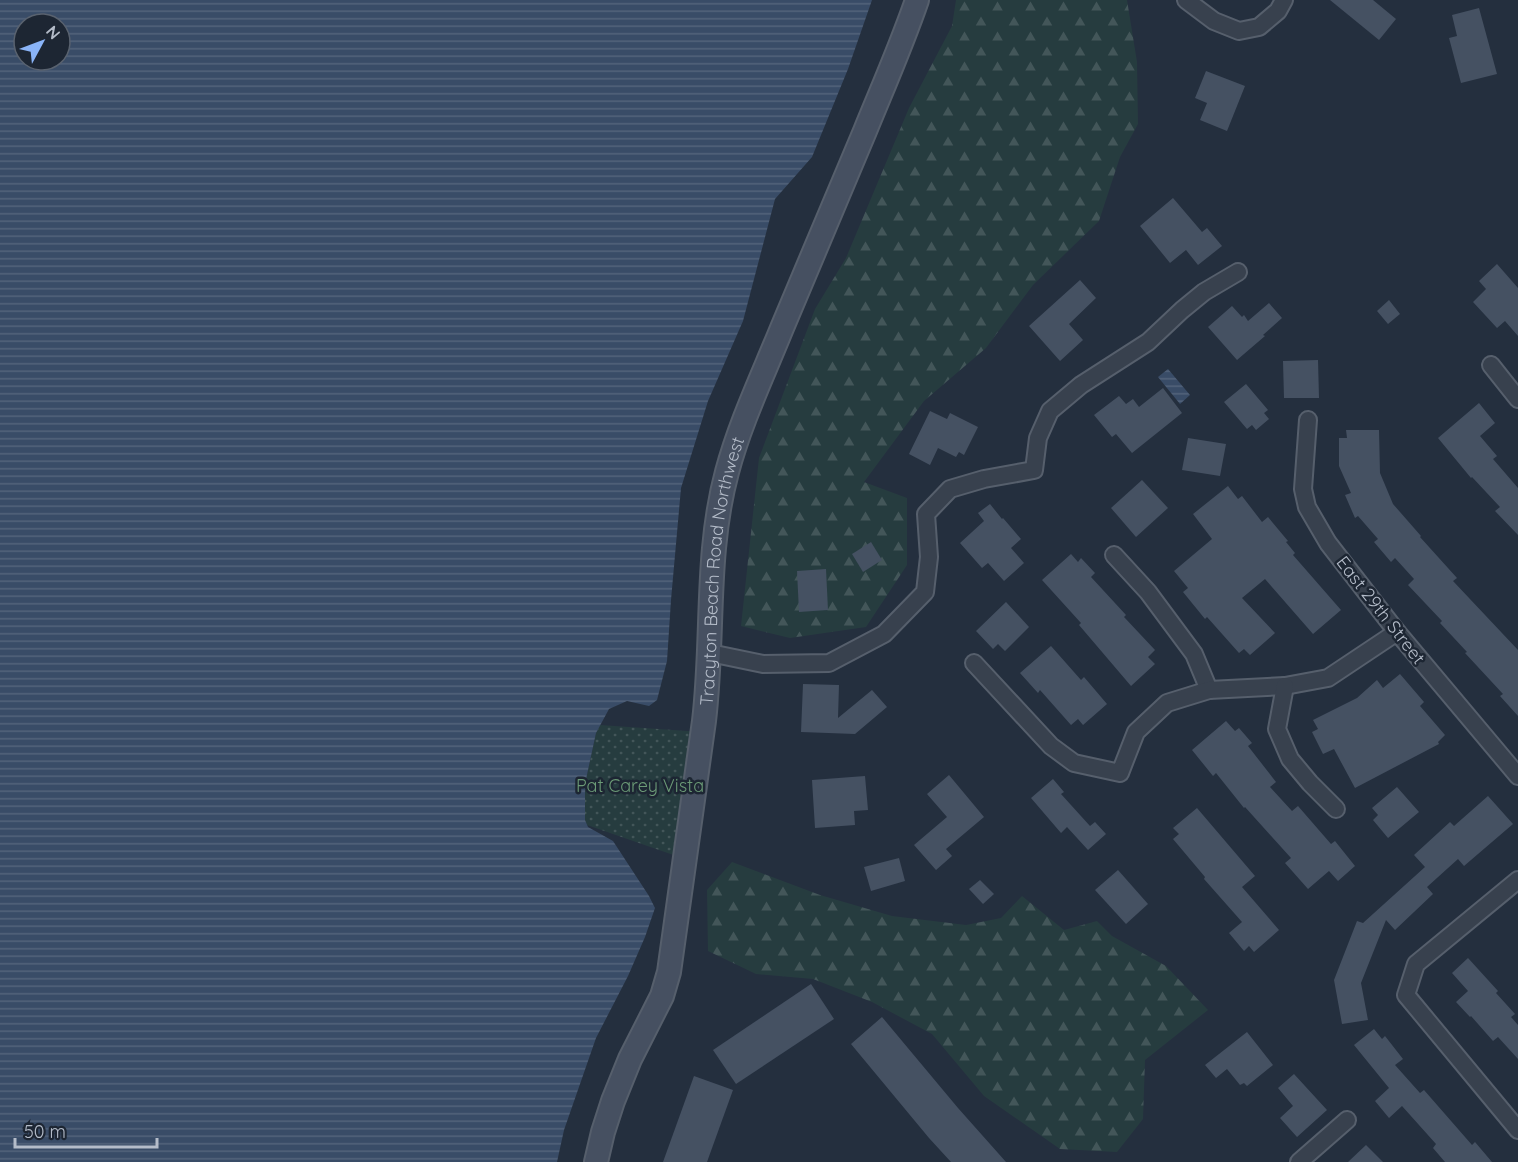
<svg xmlns="http://www.w3.org/2000/svg" width="1518" height="1162" viewBox="0 0 1518 1162" font-family="Quicksand,sans-serif">
<style>
.green{fill:url(#green-dots)}
.forest{fill:url(#forest-firs)}
.water{fill:url(#water-rules);fill-rule:evenodd}
.building{fill:#455162}
.lines{fill:none;stroke-linecap:round;stroke-linejoin:round}
.minor-casing{stroke:#565f6c;stroke-width:20}
.secondary-casing{stroke:#565f6c;stroke-width:26}
.minor{stroke:#38414e;stroke-width:16}
.secondary{stroke:#465061;stroke-width:22}
.labels{text-anchor:middle;dominant-baseline:central;stroke-width:5;stroke-linejoin:round;paint-order:stroke}
.street-label{font-size:18px;fill:#b4bcc9;stroke:#1d2633}
.park-label{font-size:18px;fill:#6b9a76;stroke:#1d2633}
</style>
<defs>
<pattern id="green-dots" width="8" height="8" patternUnits="userSpaceOnUse" patternTransform="scale(1.5)"><rect width="8" height="8" fill="#263c3f"/><path d="M2 2h.1M6 6h.1" fill="none" stroke="#435659" stroke-width="1.8" stroke-linecap="round"/></pattern>
<pattern id="forest-firs" width="22" height="20" patternUnits="userSpaceOnUse" patternTransform="scale(1.5)"><rect width="22" height="20" fill="#263c3f"/><path d="M5 1l3.5 6h-7zM16 11l3.5 6h-7z" fill="#435659"/></pattern>
<pattern id="water-rules" width="6" height="5" patternUnits="userSpaceOnUse" patternTransform="scale(1.5)"><rect width="6" height="5" fill="#394c67"/><path d="M0 2.5h6" fill="none" stroke="#53647b"/></pattern>
</defs>
<rect width="100%" height="100%" fill="#242f3e"/>
<polygon class="green" points="600,725 702,732 685,859 587,825 585,820 585,784 596,733"/>
<g class="forest">
<polygon points="956,0 1127,0 1137,62 1138,124 1120,157 1099,221 1033,285 986,348 924,401 864,482 907,498 907,565 866,627 790,638 741,626 759,458 815,309 846,258 909,108 952,26"/>
<polygon points="732,862 820,895 892,916 966,925 1001,918 1022,896 1064,930 1097,921 1112,936 1166,966 1208,1010 1145,1060 1143,1119 1117,1152 1060,1149 984,1096 932,1034 872,1002 813,979 756,974 708,951 707,890"/>
</g>
<g class="water">
<path d="M 0,0 L 872,0 L 848,69 L 812,157 L 775,199 L 743,321 L 708,401 L 681,488 L 671,600 L 667,661 L 657,700 L 649,706 L 627,701 L 609,709 L 596,733 L 585,784 L 585,820 L 588,827 L 613,841 L 649,896 L 655,908 L 645,937 L 628,976 L 596,1038 L 564,1130 L 557,1162 L 0,1162 ZM 24,24 L 60,24 L 60,60 L 24,60 Z"/>
<polygon points="1168,369 1190,395 1180,404 1158,377"/>
</g>
<g class="building">
<polygon points="1330,0 1373,0 1396,19 1379,40"/>
<polygon points="1479,8 1497,74 1461,83 1449,38 1457,36 1452,15"/>
<polygon points="1206,71 1245,86 1227,131 1200,120 1207,103 1195,98"/>
<polygon points="1173,198 1202,232 1207,228 1222,246 1198,265 1186,250 1170,263 1140,226"/>
<polygon points="1497,264 1518,288 1518,336 1505,321 1497,328 1473,302 1486,289 1479,281"/>
<polygon points="1080,280 1096,298 1069,324 1083,340 1060,361 1029,326"/>
<polygon points="1389,300 1400,314 1388,324 1377,311"/>
<polygon points="1269,303 1282,318 1263,335 1265,336 1237,360 1208,327 1232,306 1242,317 1244,315 1248,321"/>
<polygon points="1318,360 1319,398 1284,398 1283,361"/>
<polygon points="1246,384 1268,410 1264,413 1269,419 1256,430 1252,425 1247,429 1224,402"/>
<polygon points="1163,388 1182,413 1132,453 1116,434 1112,437 1094,415 1119,396 1126,404 1133,399 1139,407"/>
<polygon points="1479,403 1495,423 1480,436 1497,456 1493,459 1518,488 1518,535 1495,511 1500,507 1472,477 1471,478 1438,438"/>
<polygon points="930,411 947,419 950,413 978,427 964,455 959,452 956,457 938,448 930,465 909,454"/>
<polygon points="1346,430 1379,430 1380,473 1393,504 1421,536 1420,537 1457,578 1453,581 1518,650 1518,716 1500,696 1503,694 1465,653 1467,652 1440,623 1442,621 1408,585 1414,579 1395,558 1391,562 1374,542 1378,539 1358,516 1355,518 1345,495 1351,493 1339,466 1339,438 1347,438"/>
<polygon points="1188,438 1226,444 1220,476 1182,470"/>
<polygon points="1142,480 1168,508 1136,537 1111,508"/>
<polygon points="1228,486 1238,499 1242,496 1262,522 1268,517 1288,541 1286,542 1295,553 1293,555 1341,610 1313,634 1265,579 1242,598 1275,633 1250,655 1244,649 1239,653 1207,617 1205,619 1183,592 1188,588 1174,571 1212,539 1193,514"/>
<polygon points="990,504 1002,519 1003,518 1021,539 1011,548 1024,563 1004,581 988,563 982,568 960,543 984,521 978,513"/>
<polygon points="871,542 882,560 863,572 852,554"/>
<polygon points="1071,554 1078,562 1081,558 1095,573 1091,577 1126,615 1124,617 1155,650 1148,657 1155,664 1131,686 1079,625 1081,623 1042,580"/>
<polygon points="826,569 828,610 799,612 797,571"/>
<polygon points="1006,602 1029,627 1005,651 998,644 993,649 976,631"/>
<polygon points="1051,646 1081,680 1084,677 1107,704 1083,725 1078,719 1071,725 1040,690 1038,693 1020,673"/>
<polygon points="1400,674 1424,702 1420,706 1445,735 1438,742 1439,744 1355,788 1334,749 1323,754 1312,732 1318,729 1313,720 1357,698 1377,680 1383,688"/>
<polygon points="803,684 839,685 838,718 872,690 887,707 855,734 801,732"/>
<polygon points="1226,721 1235,731 1239,728 1252,743 1248,746 1276,782 1270,787 1292,811 1298,806 1331,844 1335,841 1355,866 1338,881 1329,871 1308,889 1285,863 1291,858 1245,807 1244,808 1216,773 1213,776 1192,750"/>
<polygon points="949,775 984,817 946,849 952,856 936,870 914,845 947,817 927,794"/>
<polygon points="865,776 868,810 854,811 855,825 815,828 812,780"/>
<polygon points="1053,779 1064,792 1061,794 1090,826 1095,822 1106,834 1088,850 1067,827 1061,833 1031,798"/>
<polygon points="1397,787 1419,812 1388,838 1373,820 1378,815 1372,808"/>
<polygon points="1488,796 1513,824 1464,866 1458,859 1427,887 1433,894 1395,930 1386,920 1361,983 1368,1020 1342,1024 1334,980 1357,921 1363,923 1425,867 1414,855 1450,822 1454,826"/>
<polygon points="1197,808 1255,876 1242,887 1279,930 1254,952 1249,946 1244,951 1229,933 1242,922 1204,879 1205,877 1173,839 1179,834 1173,828"/>
<polygon points="899,858 905,881 871,891 864,867"/>
<polygon points="1118,870 1148,904 1126,924 1095,890"/>
<polygon points="980,880 994,894 983,904 969,889"/>
<polygon points="1468,958 1498,991 1496,993 1515,1014 1511,1017 1518,1025 1518,1059 1498,1037 1493,1041 1471,1016 1470,1017 1456,1002 1468,991 1452,973"/>
<polygon points="811,984 834,1019 736,1084 713,1050"/>
<polygon points="882,1017 958,1108 1006,1162 951,1162 929,1138 851,1044"/>
<polygon points="1374,1029 1382,1039 1385,1036 1403,1059 1395,1065 1420,1093 1424,1090 1472,1145 1475,1142 1492,1162 1445,1162 1433,1148 1436,1144 1402,1106 1389,1118 1375,1101 1389,1088 1354,1045"/>
<polygon points="1247,1032 1273,1065 1247,1086 1244,1083 1240,1085 1227,1069 1216,1078 1205,1065"/>
<polygon points="1294,1074 1327,1110 1297,1137 1280,1118 1293,1106 1278,1088"/>
<polygon points="694,1076 733,1090 707,1162 663,1162"/>
<polygon points="1366,1145 1383,1162 1348,1162"/>
</g>
<g class="lines">
<g class="minor-casing">
<g id="minor">
<polyline points="1186,0 1214,21 1239,31 1259,27 1278,11 1284,0"/>
<polyline points="1491,365 1518,399"/>
<polyline points="1308,420 1303,489 1307,507 1328,543 1397,632 1518,776"/>
<polyline points="1114,555 1148,592 1194,654 1209,690"/>
<polyline points="710,653 763,664 829,663 884,634 925,592 929,557 926,514 950,489 984,479 1034,470 1038,438 1050,411 1081,385 1148,342 1182,310 1204,292 1238,272"/>
<polyline points="974,663 1051,746 1074,763 1120,773 1136,732 1167,703 1209,690 1285,686 1328,678 1397,632"/>
<polyline points="1285,686 1277,729 1290,759 1310,783 1336,809"/>
<polyline points="1518,880 1416,964 1406,995 1518,1130"/>
<polyline points="1299,1162 1347,1120"/>
</g>
</g>
<g class="secondary-casing">
<g id="secondary">
<path id="s1" d="M 596,1162 L 603,1132 L 613,1101 L 630,1059 L 662,996 L 669,972 L 704,721 C 714,638 705,553 727,472 C 740,423 763,375 782,328 C 810,262 837,197 865,131 C 883,87 902,44 917,0"/>
</g>
</g>
<use href="#minor" class="minor"/>
<use href="#secondary" class="secondary"/>
</g>
<g class="labels">
<g class="street-label">
<text stroke="none"><textPath href="#s1" startOffset="609">Tracyton Beach Road Northwest</textPath></text>
<text transform="translate(1381 610) rotate(52)">East 29th Street</text>
</g>
<g class="park-label">
<text x="640" y="785">Pat Carey Vista</text>
</g>
</g>
<g transform="translate(42 42) rotate(49)"><circle r="28" fill="#1d2633" stroke="#59626f" stroke-width="1.5"/>
<path d="M0-4.5L10 22L0 15L-10 22Z" fill="#8ab4f8"/>
<text y="-9" font-size="16" font-weight="bold" text-anchor="middle" fill="#b4bcc9">N</text>
</g>
<path d="M15 1138v9h142v-9" fill="none" stroke="#b4bcc9" stroke-width="3"/>
<text x="24" y="1138" font-size="18" fill="#b4bcc9" stroke="#1d2633" stroke-width="4.5" paint-order="stroke">50 m</text>
</svg>
